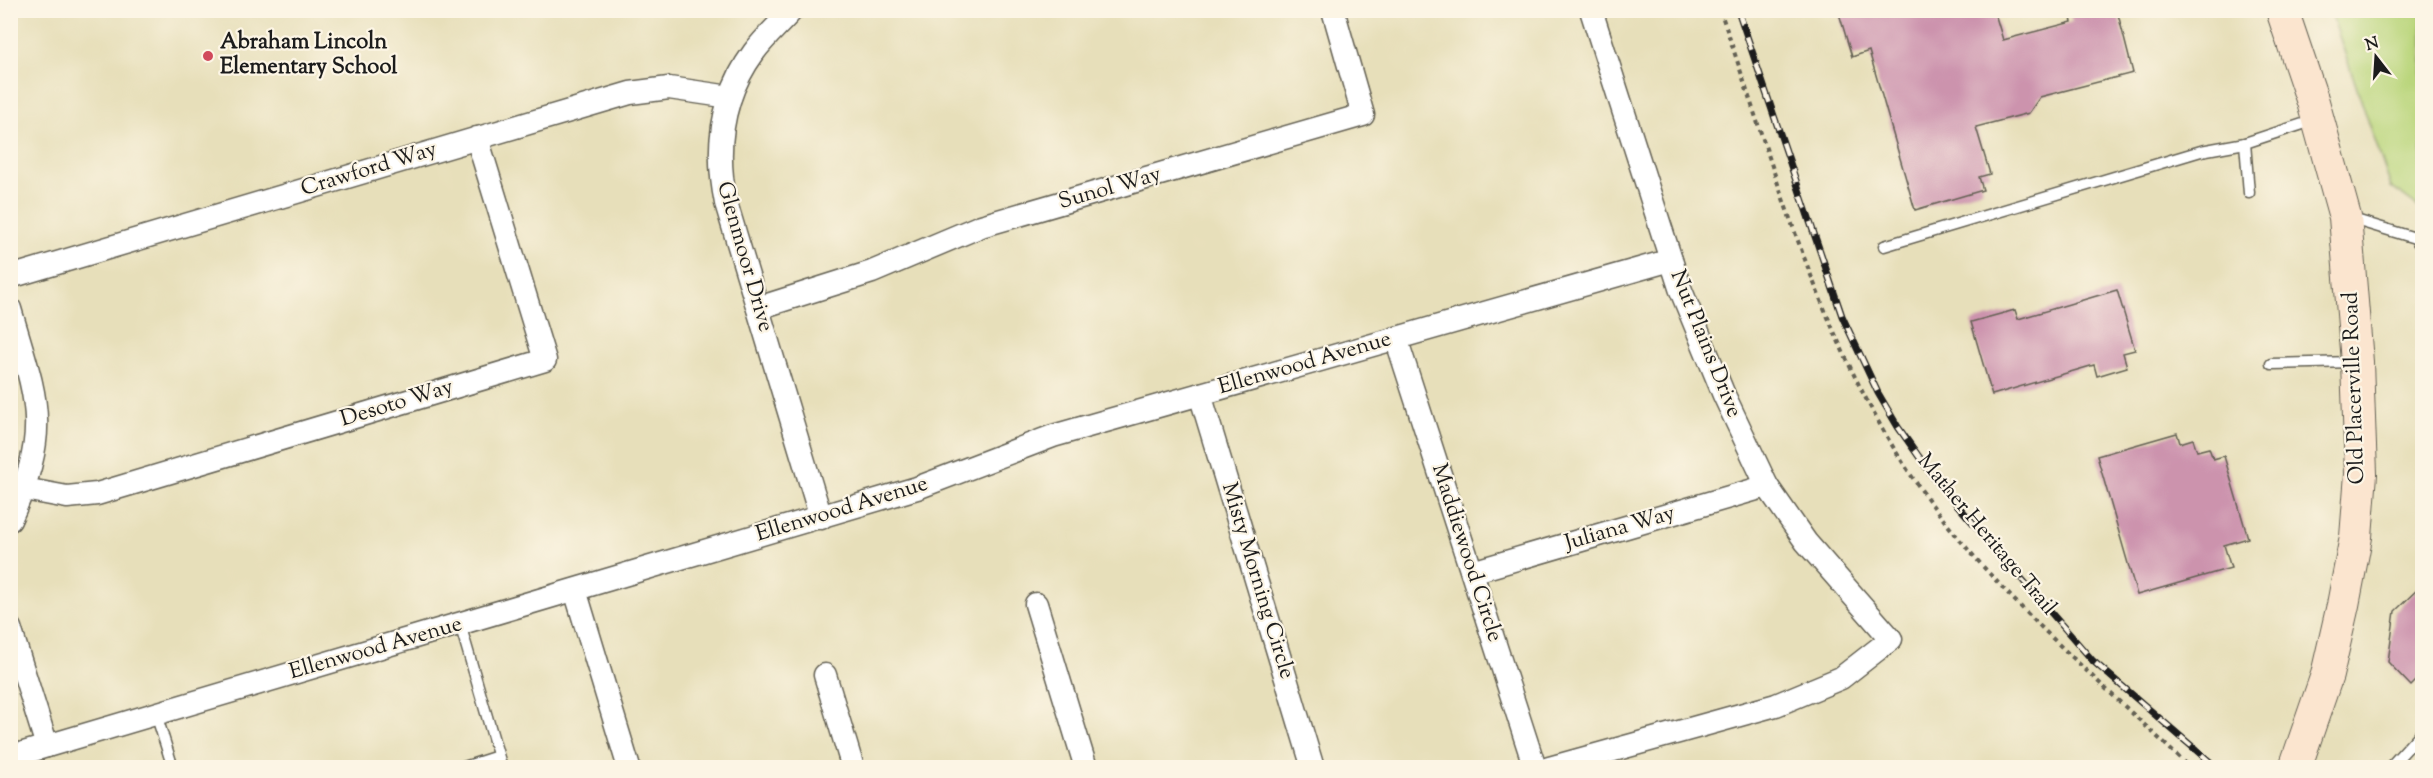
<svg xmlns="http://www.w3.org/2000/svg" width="2433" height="778" viewBox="0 0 2433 778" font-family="'Sorts Mill Goudy',serif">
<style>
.green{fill:#bad67c;stroke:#6b794c;stroke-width:1.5}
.building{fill:#cc93ad}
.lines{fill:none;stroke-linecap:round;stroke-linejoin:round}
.lane-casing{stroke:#636053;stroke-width:13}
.street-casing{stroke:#636053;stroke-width:25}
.secondary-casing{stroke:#636053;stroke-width:34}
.path{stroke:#636053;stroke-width:4;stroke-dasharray:4.5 4.5;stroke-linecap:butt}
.lane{stroke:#fff;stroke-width:10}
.street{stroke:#fff;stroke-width:22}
.secondary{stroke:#fbe5cf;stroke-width:32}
.rail-casing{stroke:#1c1c1c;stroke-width:7}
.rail{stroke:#fcf5e5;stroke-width:4.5;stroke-dasharray:14;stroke-linecap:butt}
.poi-dot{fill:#d1495b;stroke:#fcf5e5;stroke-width:2}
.labels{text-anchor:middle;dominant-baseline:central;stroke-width:4.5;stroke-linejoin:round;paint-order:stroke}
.poi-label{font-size:22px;font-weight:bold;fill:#1c1c1c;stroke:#fcf5e5;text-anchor:start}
.street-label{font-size:22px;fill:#1c1c1c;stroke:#fcf5e5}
</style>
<rect width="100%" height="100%" fill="#fcf5e5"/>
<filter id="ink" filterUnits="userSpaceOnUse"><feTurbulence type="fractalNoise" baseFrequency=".0167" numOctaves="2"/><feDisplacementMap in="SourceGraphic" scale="12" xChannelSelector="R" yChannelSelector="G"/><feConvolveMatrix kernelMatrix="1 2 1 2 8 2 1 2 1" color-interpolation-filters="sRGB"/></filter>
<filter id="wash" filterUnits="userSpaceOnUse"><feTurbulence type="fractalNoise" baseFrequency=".008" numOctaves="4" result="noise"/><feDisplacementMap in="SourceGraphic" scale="24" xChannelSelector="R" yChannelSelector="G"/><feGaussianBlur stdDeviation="1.35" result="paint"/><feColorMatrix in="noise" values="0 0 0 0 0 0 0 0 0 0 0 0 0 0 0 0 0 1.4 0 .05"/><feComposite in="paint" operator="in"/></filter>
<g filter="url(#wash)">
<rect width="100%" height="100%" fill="#e7dfba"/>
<polygon class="green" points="2340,10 2422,11 2422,210 2391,187 2331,13"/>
<g id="blocks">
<g class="building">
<polygon points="1838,10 1994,10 2003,40 2072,22 2069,10 2117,10 2133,73 2040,97 2029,113 1976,127 1990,174 1979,177 1983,190 1915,210 1869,51 1852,57"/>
<polygon points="2117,290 2135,350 2123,353 2127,367 2097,376 2094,365 1992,395 1971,322 2015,310 2018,319"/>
<polygon points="2177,433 2180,443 2193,439 2197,451 2209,448 2213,459 2224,456 2248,538 2224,545 2231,568 2137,595 2097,456"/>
<polygon points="2422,585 2422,675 2411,686 2388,662 2395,611"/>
</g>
</g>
</g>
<g filter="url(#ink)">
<use href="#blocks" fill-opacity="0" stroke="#636053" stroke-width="1.5"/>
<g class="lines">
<g class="lane-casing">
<g id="lane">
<polyline points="2245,143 2249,193"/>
<polyline points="2349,218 2415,238 2422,248"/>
<polyline points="1884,246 2201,151 2245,143 2315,120"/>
<polyline points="2271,364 2355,362"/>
<polyline points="460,624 502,768"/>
<polyline points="156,714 173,768"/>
<polyline points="17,768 20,768"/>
<polyline points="461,768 498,756"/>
<polyline points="2389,768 2422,732"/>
</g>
</g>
<g class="street-casing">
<g id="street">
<path d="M 792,10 C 779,25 765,37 754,52 C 721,97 715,150 726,203 L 821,518"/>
<polyline points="10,277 630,93 669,88 730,97"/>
<polyline points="758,308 872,272 981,226 1363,115 1333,10"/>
<path d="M 10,309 C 37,401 52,428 10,520"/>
<polyline points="1396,338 1535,768"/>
<polyline points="1200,394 1313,768"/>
<polyline points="24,489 67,497 97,494 545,360 477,138"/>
<polyline points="1472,572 1767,486"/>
<polyline points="575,590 629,768"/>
<polyline points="1036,604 1086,768"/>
<polyline points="10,628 47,746"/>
<polyline points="825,675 853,768"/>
<polyline points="10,757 917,488 1053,436 1671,260"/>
<polyline points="1549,768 1776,705 1841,678 1891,639 1806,542 1767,486 1724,395 1680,288 1591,10"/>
</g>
</g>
<g class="secondary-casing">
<polyline id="secondary" points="2282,10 2313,102 2345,217 2357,362 2361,474 2356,537 2343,605 2327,675 2295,768"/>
</g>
<path class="path" d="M 1720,10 C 1775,169 1820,342 1915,481 C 1991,591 2095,676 2190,768"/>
<use href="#lane" class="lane"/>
<use href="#street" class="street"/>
<use href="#secondary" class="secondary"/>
<g class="rail-casing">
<polyline id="rail" points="1738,10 1842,316 1878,393 1898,427 1934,478 2093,661 2217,768"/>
</g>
<use href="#rail" class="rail"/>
</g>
</g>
<circle class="poi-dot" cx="208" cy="56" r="6"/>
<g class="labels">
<g class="poi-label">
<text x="220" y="43">Abraham Lincoln<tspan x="220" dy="25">Elementary School</tspan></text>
</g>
<g class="street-label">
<text transform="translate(369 170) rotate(-17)">Crawford Way</text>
<text transform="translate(1110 189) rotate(-16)">Sunol Way</text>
<text transform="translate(744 257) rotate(74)">Glenmoor Drive</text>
<text transform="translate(1705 344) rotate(68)">Nut Plains Drive</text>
<text transform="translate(1305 364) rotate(-16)">Ellenwood Avenue</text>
<text transform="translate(2355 388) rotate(-92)">Old Placerville Road</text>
<text transform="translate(397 404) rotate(-17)">Desoto Way</text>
<text transform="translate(842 510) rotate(-17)">Ellenwood Avenue</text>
<text transform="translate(1620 529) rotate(-16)">Juliana Way</text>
<text transform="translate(1986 535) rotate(50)">Mather Heritage Trail</text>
<text transform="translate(1466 553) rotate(72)">Maddiewood Circle</text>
<text transform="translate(1257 581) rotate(73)">Misty Morning Circle</text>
<text transform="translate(376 649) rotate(-16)">Ellenwood Avenue</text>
</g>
</g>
<rect width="2433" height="778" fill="none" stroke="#fcf5e5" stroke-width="36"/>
<g transform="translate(2376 57) rotate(343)" stroke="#fcf5e5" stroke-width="4.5" paint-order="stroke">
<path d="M0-4.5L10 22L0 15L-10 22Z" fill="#1c1c1c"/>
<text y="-9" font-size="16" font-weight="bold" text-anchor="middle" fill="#1c1c1c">N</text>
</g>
</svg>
